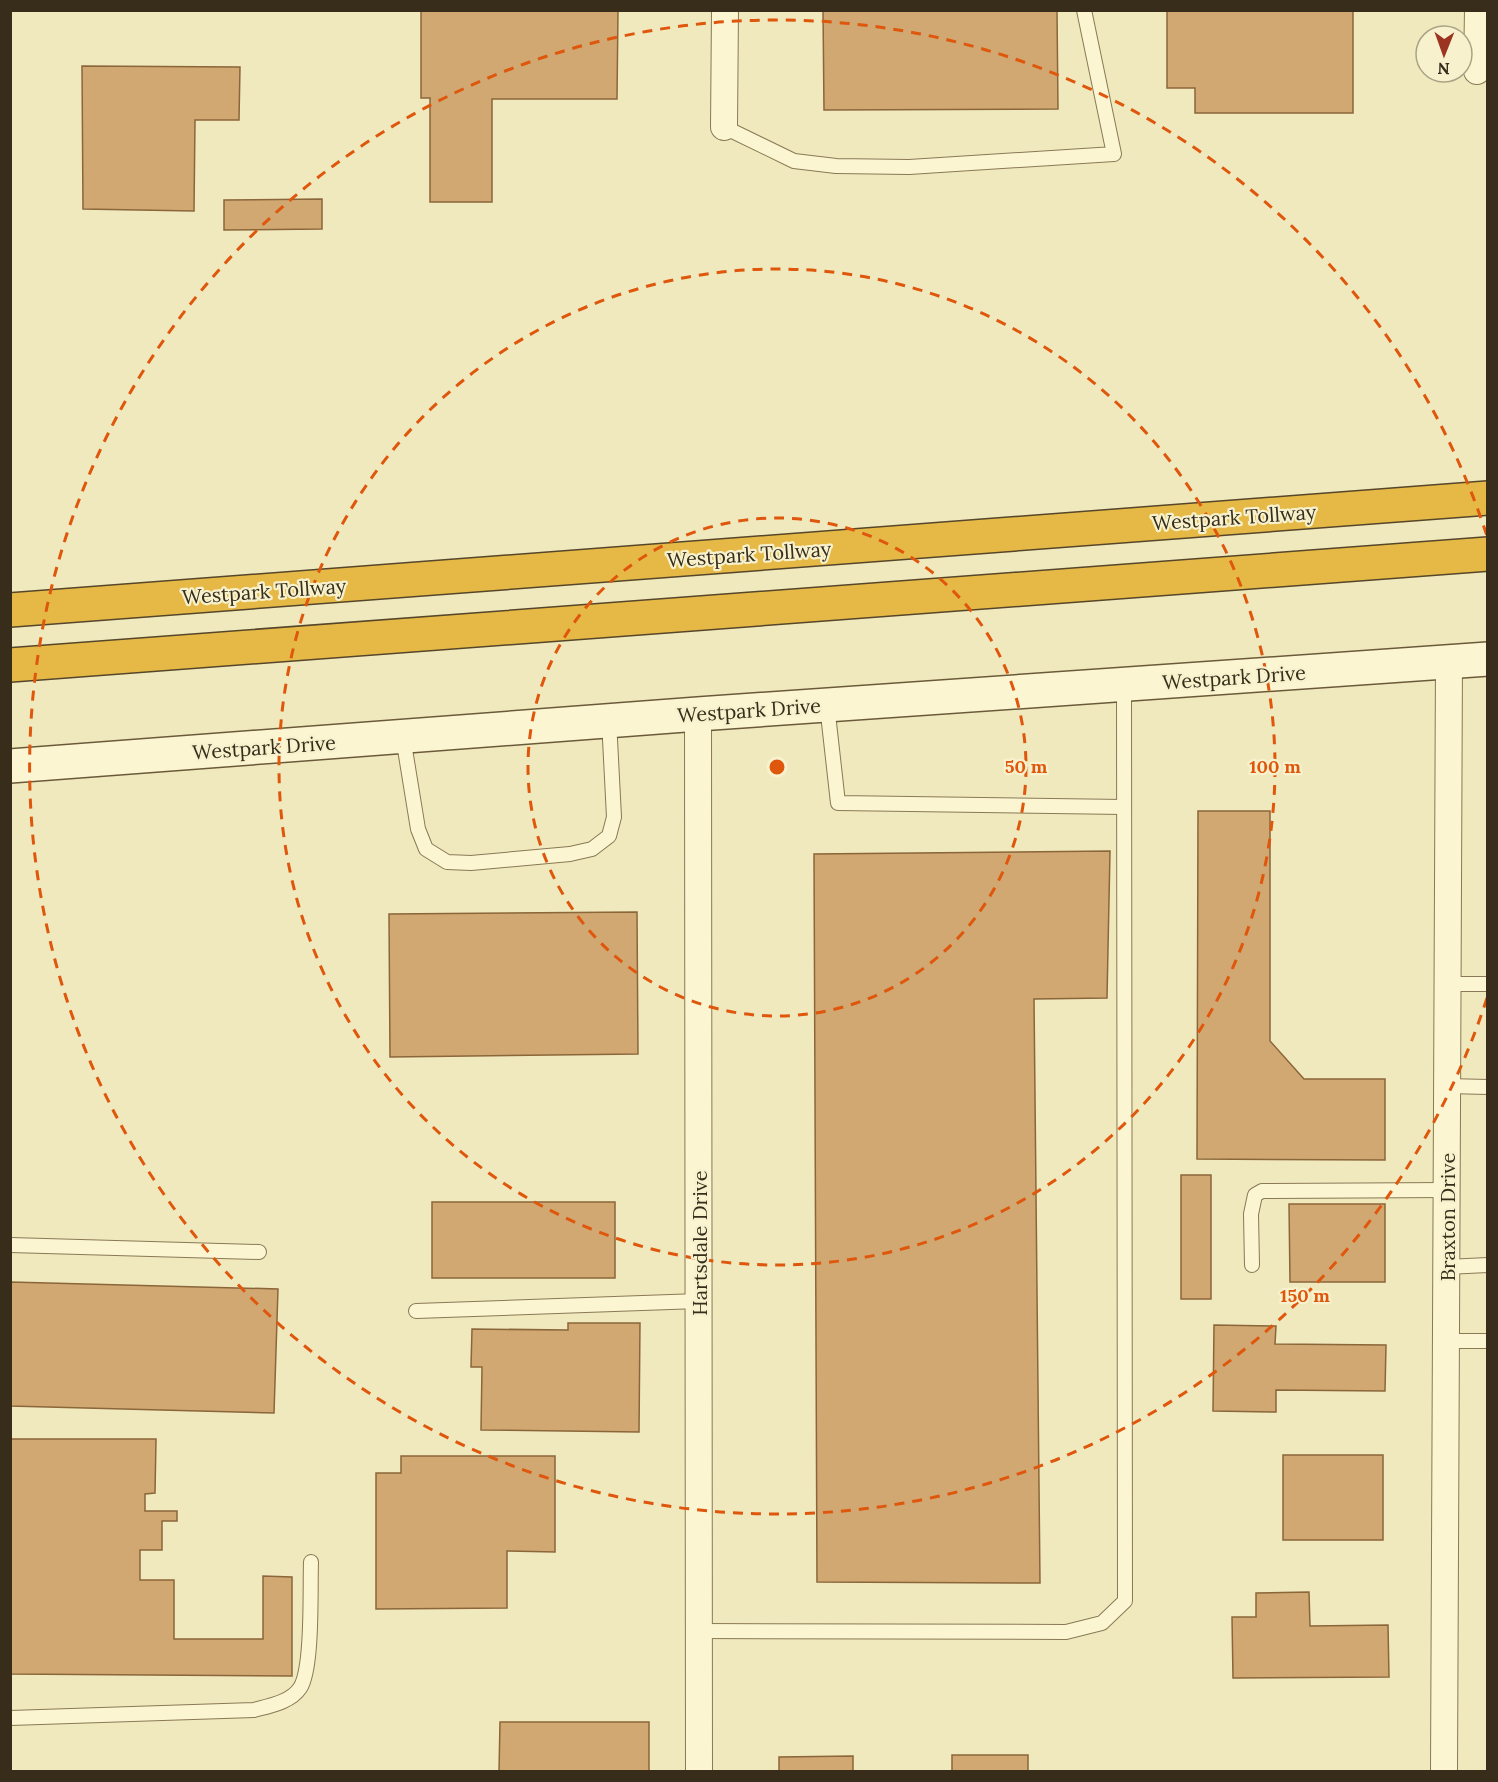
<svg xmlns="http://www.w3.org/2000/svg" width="1498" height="1782" viewBox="0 0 1498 1782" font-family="Lora,serif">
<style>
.building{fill:#d1a871;stroke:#8a663a;stroke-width:1.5}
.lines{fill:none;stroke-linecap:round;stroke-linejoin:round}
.service-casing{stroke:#897955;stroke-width:16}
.minor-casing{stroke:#897955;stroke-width:28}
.secondary-casing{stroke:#6b5a39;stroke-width:36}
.motorway-casing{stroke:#56462a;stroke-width:36}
.service{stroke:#fbf5d1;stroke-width:14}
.minor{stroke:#fbf5d1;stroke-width:26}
.secondary{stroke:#fbf5d1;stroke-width:33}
.motorway{stroke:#e6b947;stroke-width:33}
.ring{fill:none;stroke:#df570d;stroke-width:3;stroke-dasharray:10 8}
.labels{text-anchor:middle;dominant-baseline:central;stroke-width:4.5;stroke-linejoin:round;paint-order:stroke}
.street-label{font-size:20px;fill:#382d1b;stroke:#f7f2cd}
.centre{fill:#df570d;stroke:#f7f2cd;stroke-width:3}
.ring-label{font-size:18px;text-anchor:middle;font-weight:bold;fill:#df570d;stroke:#f7f2cd;stroke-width:4.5;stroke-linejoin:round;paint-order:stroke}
</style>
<rect width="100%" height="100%" fill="#f0e9bd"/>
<g class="building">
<polygon points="421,10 618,10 617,99 492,99 492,202 430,202 430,98 421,98"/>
<polygon points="823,10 1057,10 1058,109 824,110"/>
<polygon points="1167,10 1353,10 1353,113 1195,113 1195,88 1167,88"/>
<polygon points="82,66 240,67 239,120 195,120 194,211 83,209"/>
<polygon points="322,199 322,229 224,230 224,200"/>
<polygon points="1198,811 1270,811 1270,1041 1304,1079 1385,1079 1385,1160 1197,1159"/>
<polygon points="1110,851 1107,998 1034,999 1040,1583 817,1582 814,854"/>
<polygon points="637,912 638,1054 390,1057 389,914"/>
<rect x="1181" y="1175" width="30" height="124"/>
<rect x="432" y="1202" width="183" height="76"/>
<polygon points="1289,1204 1385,1204 1385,1282 1290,1282"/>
<polygon points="10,1282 278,1289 274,1413 10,1406"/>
<polygon points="568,1323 640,1323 639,1432 481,1430 482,1367 471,1367 472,1329 568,1330"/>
<polygon points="1214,1325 1276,1326 1275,1344 1386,1345 1385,1391 1276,1390 1276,1412 1213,1411"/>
<polygon points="10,1439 156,1439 155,1493 145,1494 145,1511 177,1511 177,1521 162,1521 162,1550 140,1550 140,1580 174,1580 174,1639 263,1639 263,1576 292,1577 292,1676 10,1674"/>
<rect x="1283" y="1455" width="100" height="85"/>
<polygon points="401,1456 555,1456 555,1552 507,1551 507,1608 376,1609 376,1473 401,1473"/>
<polygon points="1309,1592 1310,1626 1388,1625 1389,1677 1233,1678 1232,1617 1256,1617 1256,1593"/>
<polygon points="500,1722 649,1722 649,1772 499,1772"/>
<rect x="952" y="1755" width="76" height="17"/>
<polygon points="853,1756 853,1772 779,1772 779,1757"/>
</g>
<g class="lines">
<g class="service-casing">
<g id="service">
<polyline points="724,127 794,161 836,166 909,167 1114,154 1084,10"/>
<polyline points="827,705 838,803 1124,807"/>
<polyline points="403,737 418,829 426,849 447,862 471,863 570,854 592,849 609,836 614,817 609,720"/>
<polyline points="1447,984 1488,984"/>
<polyline points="1447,1086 1488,1087"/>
<polyline points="10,1245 259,1252"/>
<polyline points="1252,1265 1251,1214 1255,1195 1262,1191 1447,1190"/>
<polyline points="1446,1267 1488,1265"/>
<polyline points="416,1311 699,1301"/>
<polyline points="1446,1341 1488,1341"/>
<polyline points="699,1631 1066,1632 1102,1623 1125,1601 1124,684"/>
<path d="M 10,1718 L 254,1710 C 269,1706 291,1702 300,1688 C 313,1669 310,1588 311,1562"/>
</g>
</g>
<g class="minor-casing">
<g id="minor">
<polyline points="1477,71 1478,10"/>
<polyline points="724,127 725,10"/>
<polyline points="698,714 699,1772"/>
<polyline points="1444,1772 1449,662"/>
</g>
</g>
<g class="secondary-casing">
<polyline id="secondary" points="10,766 698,714 1488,659"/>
</g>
<g class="motorway-casing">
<g id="motorway">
<polyline points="10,610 1488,498"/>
<polyline points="10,665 1488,554"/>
</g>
</g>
<use href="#service" class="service"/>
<use href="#minor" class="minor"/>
<use href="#secondary" class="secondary"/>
<use href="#motorway" class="motorway"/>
</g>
<g class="ring">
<circle cx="777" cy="767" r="249"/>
<circle cx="777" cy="767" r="498"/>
<path d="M1487 998A747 747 0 1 1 1487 536"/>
</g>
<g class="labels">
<g class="street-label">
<text transform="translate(1234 517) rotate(-4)">Westpark Tollway</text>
<text transform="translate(749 554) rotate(-4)">Westpark Tollway</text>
<text transform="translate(264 591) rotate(-4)">Westpark Tollway</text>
<text transform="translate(1234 677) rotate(-4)">Westpark Drive</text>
<text transform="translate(749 710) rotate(-4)">Westpark Drive</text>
<text transform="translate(264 747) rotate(-4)">Westpark Drive</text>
<text transform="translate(1447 1217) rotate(-90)">Braxton Drive</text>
<text transform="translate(699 1243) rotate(-90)">Hartsdale Drive</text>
</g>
</g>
<circle cx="777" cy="767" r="9" class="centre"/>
<g class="ring-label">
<text x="1026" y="773">50 m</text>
<text x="1275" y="773">100 m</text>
<text x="1305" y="1302">150 m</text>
</g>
<rect width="1498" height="1782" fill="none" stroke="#382d1b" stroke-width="24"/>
<g transform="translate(1444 54) rotate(181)"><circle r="28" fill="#f7f2cd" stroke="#aba386" stroke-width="1.5"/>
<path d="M0-4.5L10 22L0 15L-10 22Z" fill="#9c3422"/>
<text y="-9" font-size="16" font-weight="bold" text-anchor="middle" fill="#382d1b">N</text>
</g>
</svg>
